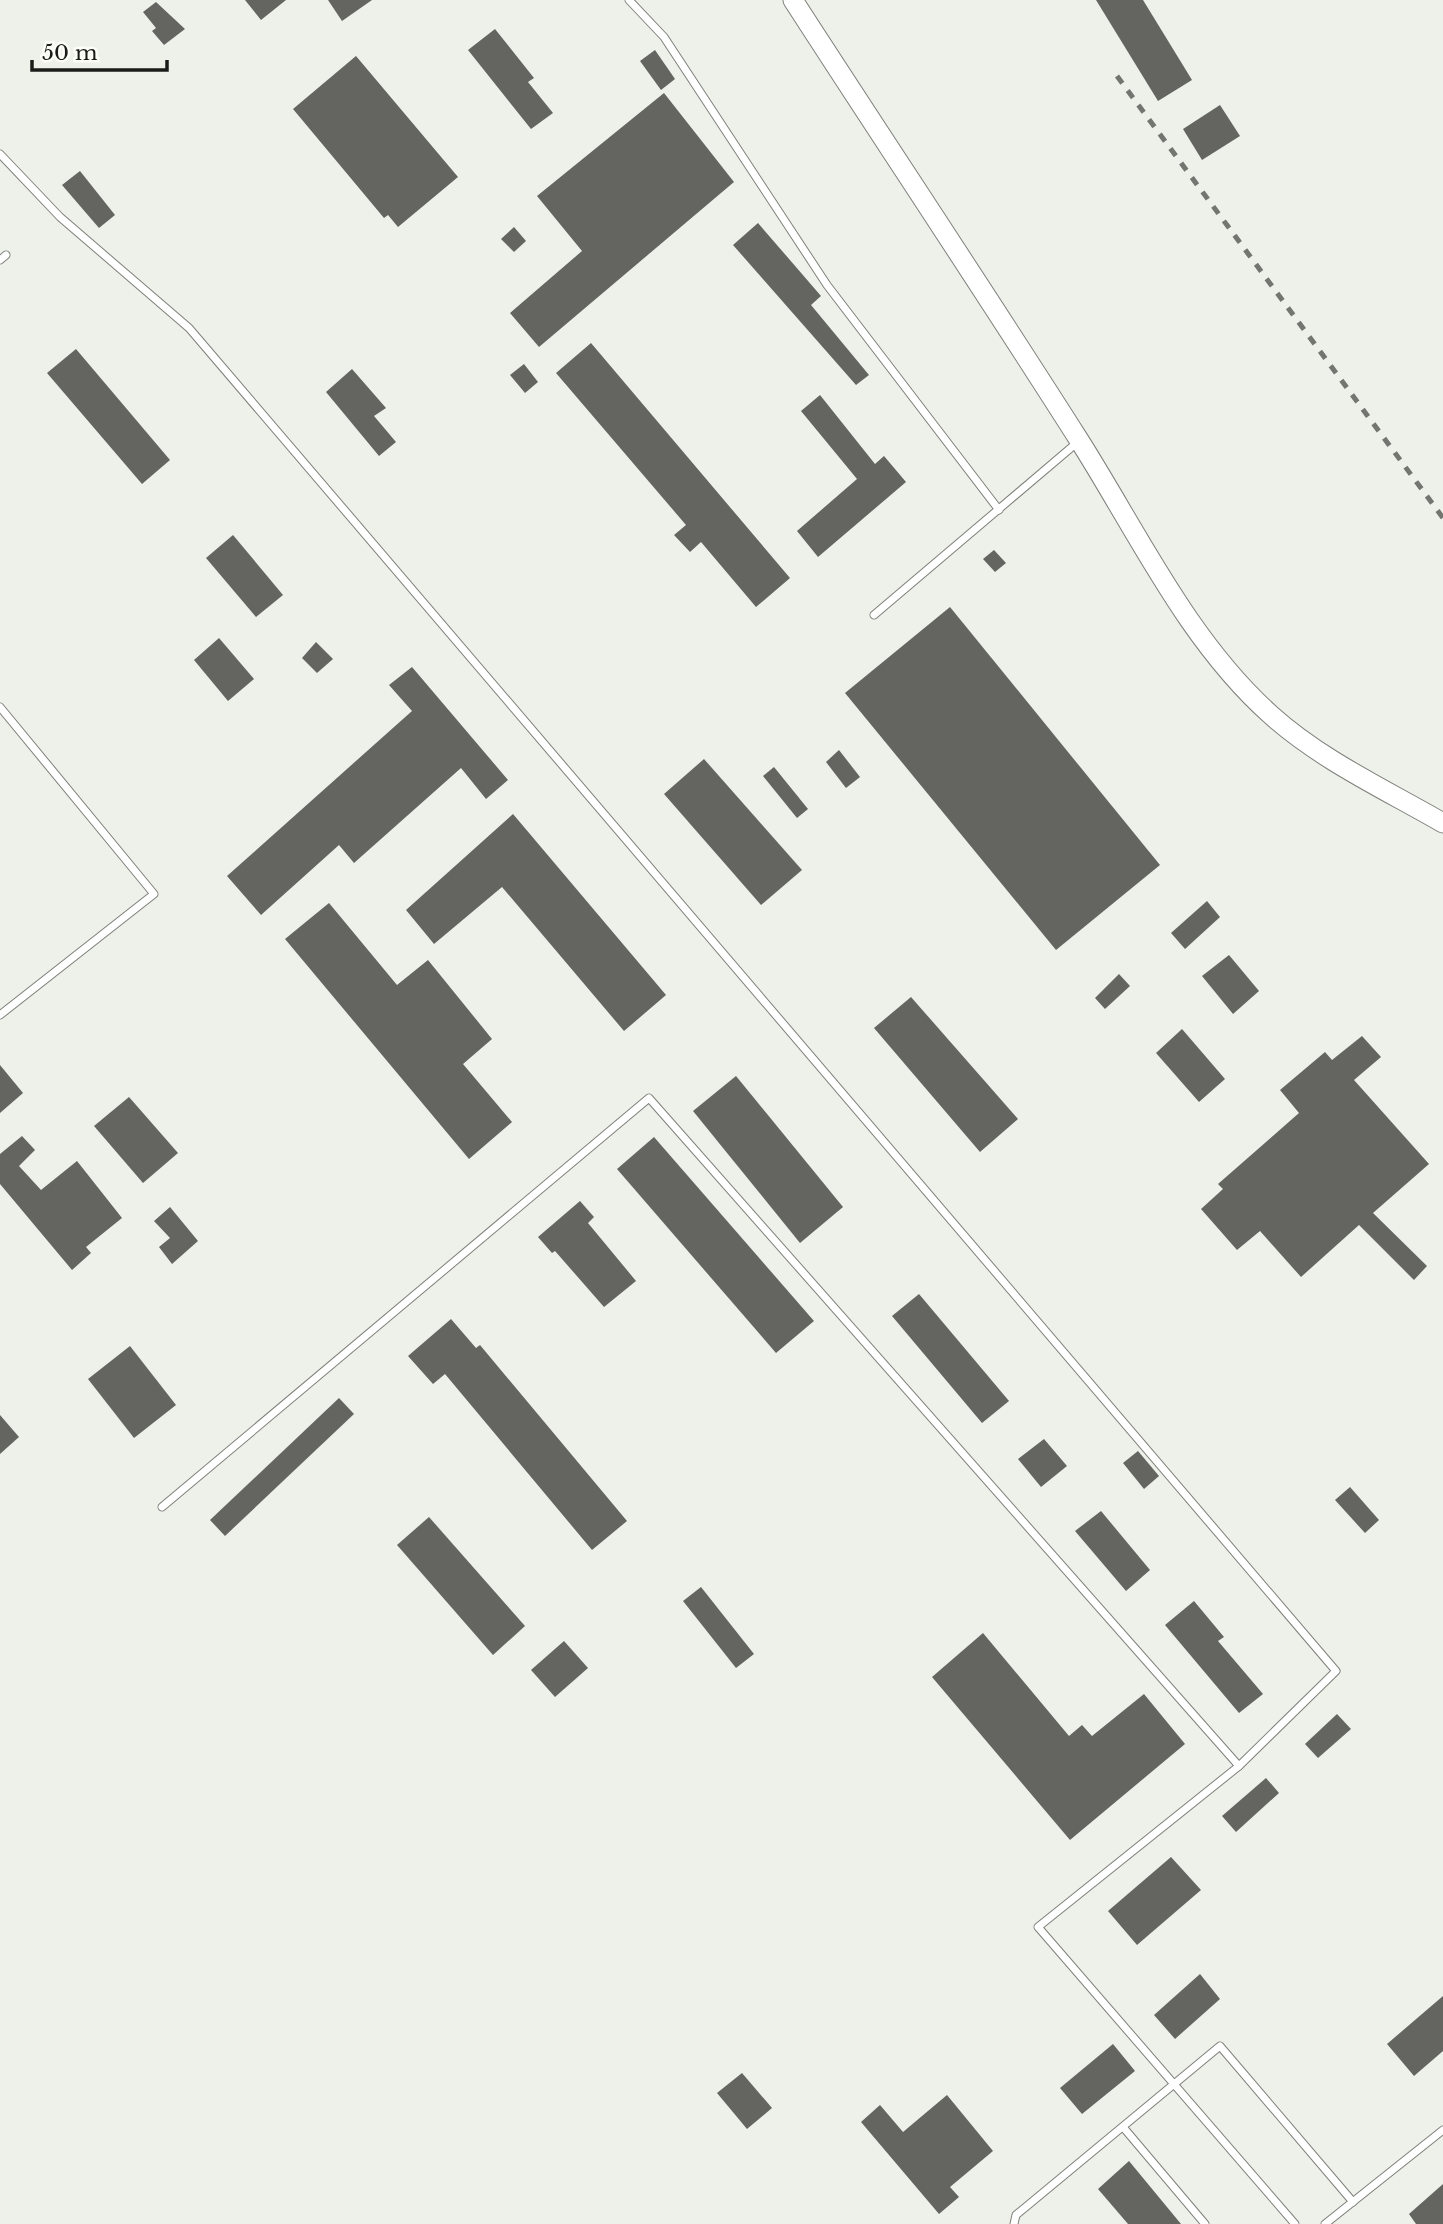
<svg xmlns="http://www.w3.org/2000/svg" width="1443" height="2224" viewBox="0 0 1443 2224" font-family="'Libre Baskerville',serif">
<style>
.building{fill:#646560}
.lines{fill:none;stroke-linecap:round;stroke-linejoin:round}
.lane-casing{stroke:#7f807b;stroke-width:9}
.secondary-casing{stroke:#7f807b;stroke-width:21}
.lane{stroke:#fff;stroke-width:7}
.secondary{stroke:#fff;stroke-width:19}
.rail{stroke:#737570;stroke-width:5;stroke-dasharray:9 9;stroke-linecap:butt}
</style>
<rect width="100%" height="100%" fill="#eef0ea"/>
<g class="building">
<polygon points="245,0 286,0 261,20"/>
<polygon points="328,0 372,0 342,21"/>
<polygon points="1096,0 1143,0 1192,80 1158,101"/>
<polygon points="156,2 185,29 164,45 152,31 156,28 143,12"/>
<polygon points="495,29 534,78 528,82 553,113 531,129 468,50"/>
<polygon points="655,50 675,79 661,90 640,61"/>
<polygon points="356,56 458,177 398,227 388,215 384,218 293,109"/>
<polygon points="664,93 734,182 539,347 510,313 582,251 537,196"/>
<polygon points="1220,105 1240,136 1202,160 1183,129"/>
<polygon points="80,171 115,215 99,228 62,185"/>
<polygon points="758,223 821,296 811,305 869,375 856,385 733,245"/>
<polygon points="514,227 526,241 514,252 501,239"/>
<polygon points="591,343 790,578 756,607 701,542 690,552 674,535 686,525 556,373"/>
<polygon points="76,349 170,460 142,484 47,373"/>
<polygon points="524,364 538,382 525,393 510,375"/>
<polygon points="352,369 386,408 374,416 396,442 379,456 326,392"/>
<polygon points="820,395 875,464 884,456 906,482 818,557 797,531 857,479 801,411"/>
<polygon points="233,535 283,595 256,617 206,558"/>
<polygon points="994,550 1006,563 995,572 983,559"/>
<polygon points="950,607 1160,865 1056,950 845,693"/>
<polygon points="219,638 254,679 228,701 194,660"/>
<polygon points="316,642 333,659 317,673 302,658"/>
<polygon points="412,667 508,780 486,799 461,768 354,863 339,845 261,915 227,876 412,711 389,685"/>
<polygon points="839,750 860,777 846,788 826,762"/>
<polygon points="704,759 802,870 761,905 664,794"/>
<polygon points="774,767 808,809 797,818 763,776"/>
<polygon points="513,814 666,995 624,1031 502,887 434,944 406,910"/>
<polygon points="1207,901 1220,917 1185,949 1171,933"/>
<polygon points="329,903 397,985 428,960 492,1039 463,1064 512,1122 469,1159 285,939"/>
<polygon points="1229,955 1259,991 1233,1014 1202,976"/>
<polygon points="1119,974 1130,986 1105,1009 1095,998"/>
<polygon points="911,997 1018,1119 980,1152 874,1028"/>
<polygon points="1182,1029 1225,1079 1199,1102 1156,1053"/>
<polygon points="1362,1036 1381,1057 1354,1080 1429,1164 1373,1213 1427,1266 1414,1280 1359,1225 1301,1277 1260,1231 1237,1250 1201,1209 1223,1189 1218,1184 1299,1113 1280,1090 1325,1052 1332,1060"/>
<polygon points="0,1065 23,1093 0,1113"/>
<polygon points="736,1076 843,1207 800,1243 693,1111"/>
<polygon points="129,1097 178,1153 143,1183 94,1126"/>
<polygon points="22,1136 35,1150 19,1166 41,1190 77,1161 122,1218 86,1247 91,1253 72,1270 0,1184 0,1154"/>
<polygon points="654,1137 814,1321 776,1353 617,1169"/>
<polygon points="580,1201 594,1217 588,1223 636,1281 604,1307 555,1251 552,1253 538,1237"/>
<polygon points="170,1207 198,1241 172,1264 159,1247 170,1238 154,1221"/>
<polygon points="919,1294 1009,1401 982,1423 892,1316"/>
<polygon points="451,1319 476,1348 480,1345 627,1521 592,1550 445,1374 433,1384 408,1356"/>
<polygon points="130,1346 176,1405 134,1438 88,1379"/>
<polygon points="339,1398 354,1414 225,1536 210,1520"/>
<polygon points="0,1415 19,1437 0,1454"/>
<polygon points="1044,1439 1067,1466 1041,1487 1018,1459"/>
<polygon points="1138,1451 1159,1476 1144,1489 1123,1463"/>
<polygon points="1350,1487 1379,1520 1365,1533 1335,1500"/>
<polygon points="1101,1511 1150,1570 1126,1591 1075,1531"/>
<polygon points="429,1517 525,1626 493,1655 397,1545"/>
<polygon points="701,1587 754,1654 736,1668 683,1601"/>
<polygon points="1194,1601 1224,1637 1218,1641 1263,1694 1239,1713 1165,1625"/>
<polygon points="983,1633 1069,1736 1082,1725 1092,1736 1144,1694 1185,1744 1070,1840 932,1677"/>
<polygon points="564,1641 588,1668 555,1697 531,1670"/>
<polygon points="1337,1714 1351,1729 1318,1758 1305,1744"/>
<polygon points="1266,1778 1279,1793 1236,1832 1222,1816"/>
<polygon points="1171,1857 1201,1890 1137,1945 1108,1911"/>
<polygon points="1200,1974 1220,1999 1175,2039 1154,2015"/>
<polygon points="1443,1996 1443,2051 1414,2076 1387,2044"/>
<polygon points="1113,2044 1135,2071 1082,2114 1060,2088"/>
<polygon points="742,2073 772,2108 747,2129 717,2093"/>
<polygon points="947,2095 993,2151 950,2187 959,2197 939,2214 861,2122 880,2105 903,2132"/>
<polygon points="1129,2161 1181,2224 1128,2224 1098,2189"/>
<polygon points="1443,2184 1443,2224 1416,2224 1409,2214"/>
</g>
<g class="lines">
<g class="lane-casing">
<g id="lane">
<polyline points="629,0 664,37 827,285 999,510"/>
<polyline points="0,154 60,217 189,328 1336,1671 1239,1766"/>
<polyline points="0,260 6,255"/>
<polyline points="874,615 1079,441"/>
<polyline points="0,707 154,894 0,1015"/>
<polyline points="162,1507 649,1098 1239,1766 1038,1927 1295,2224"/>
<polyline points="1123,2127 1205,2224"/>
<polyline points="1014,2224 1016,2215 1220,2046 1353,2202"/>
<polyline points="1325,2224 1443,2130"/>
</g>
</g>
<g class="secondary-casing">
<path id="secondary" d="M 793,0 C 888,147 985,292 1079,440 C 1138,533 1188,641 1271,715 C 1321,760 1386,790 1443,823"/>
</g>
<use href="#lane" class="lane"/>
<use href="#secondary" class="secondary"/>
<polyline class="rail" points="1117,76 1443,518"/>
</g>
<path d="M32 60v10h135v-10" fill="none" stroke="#1b1c19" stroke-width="3.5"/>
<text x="42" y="60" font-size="21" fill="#1b1c19" stroke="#fcfdf7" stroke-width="5" paint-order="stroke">50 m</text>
</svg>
